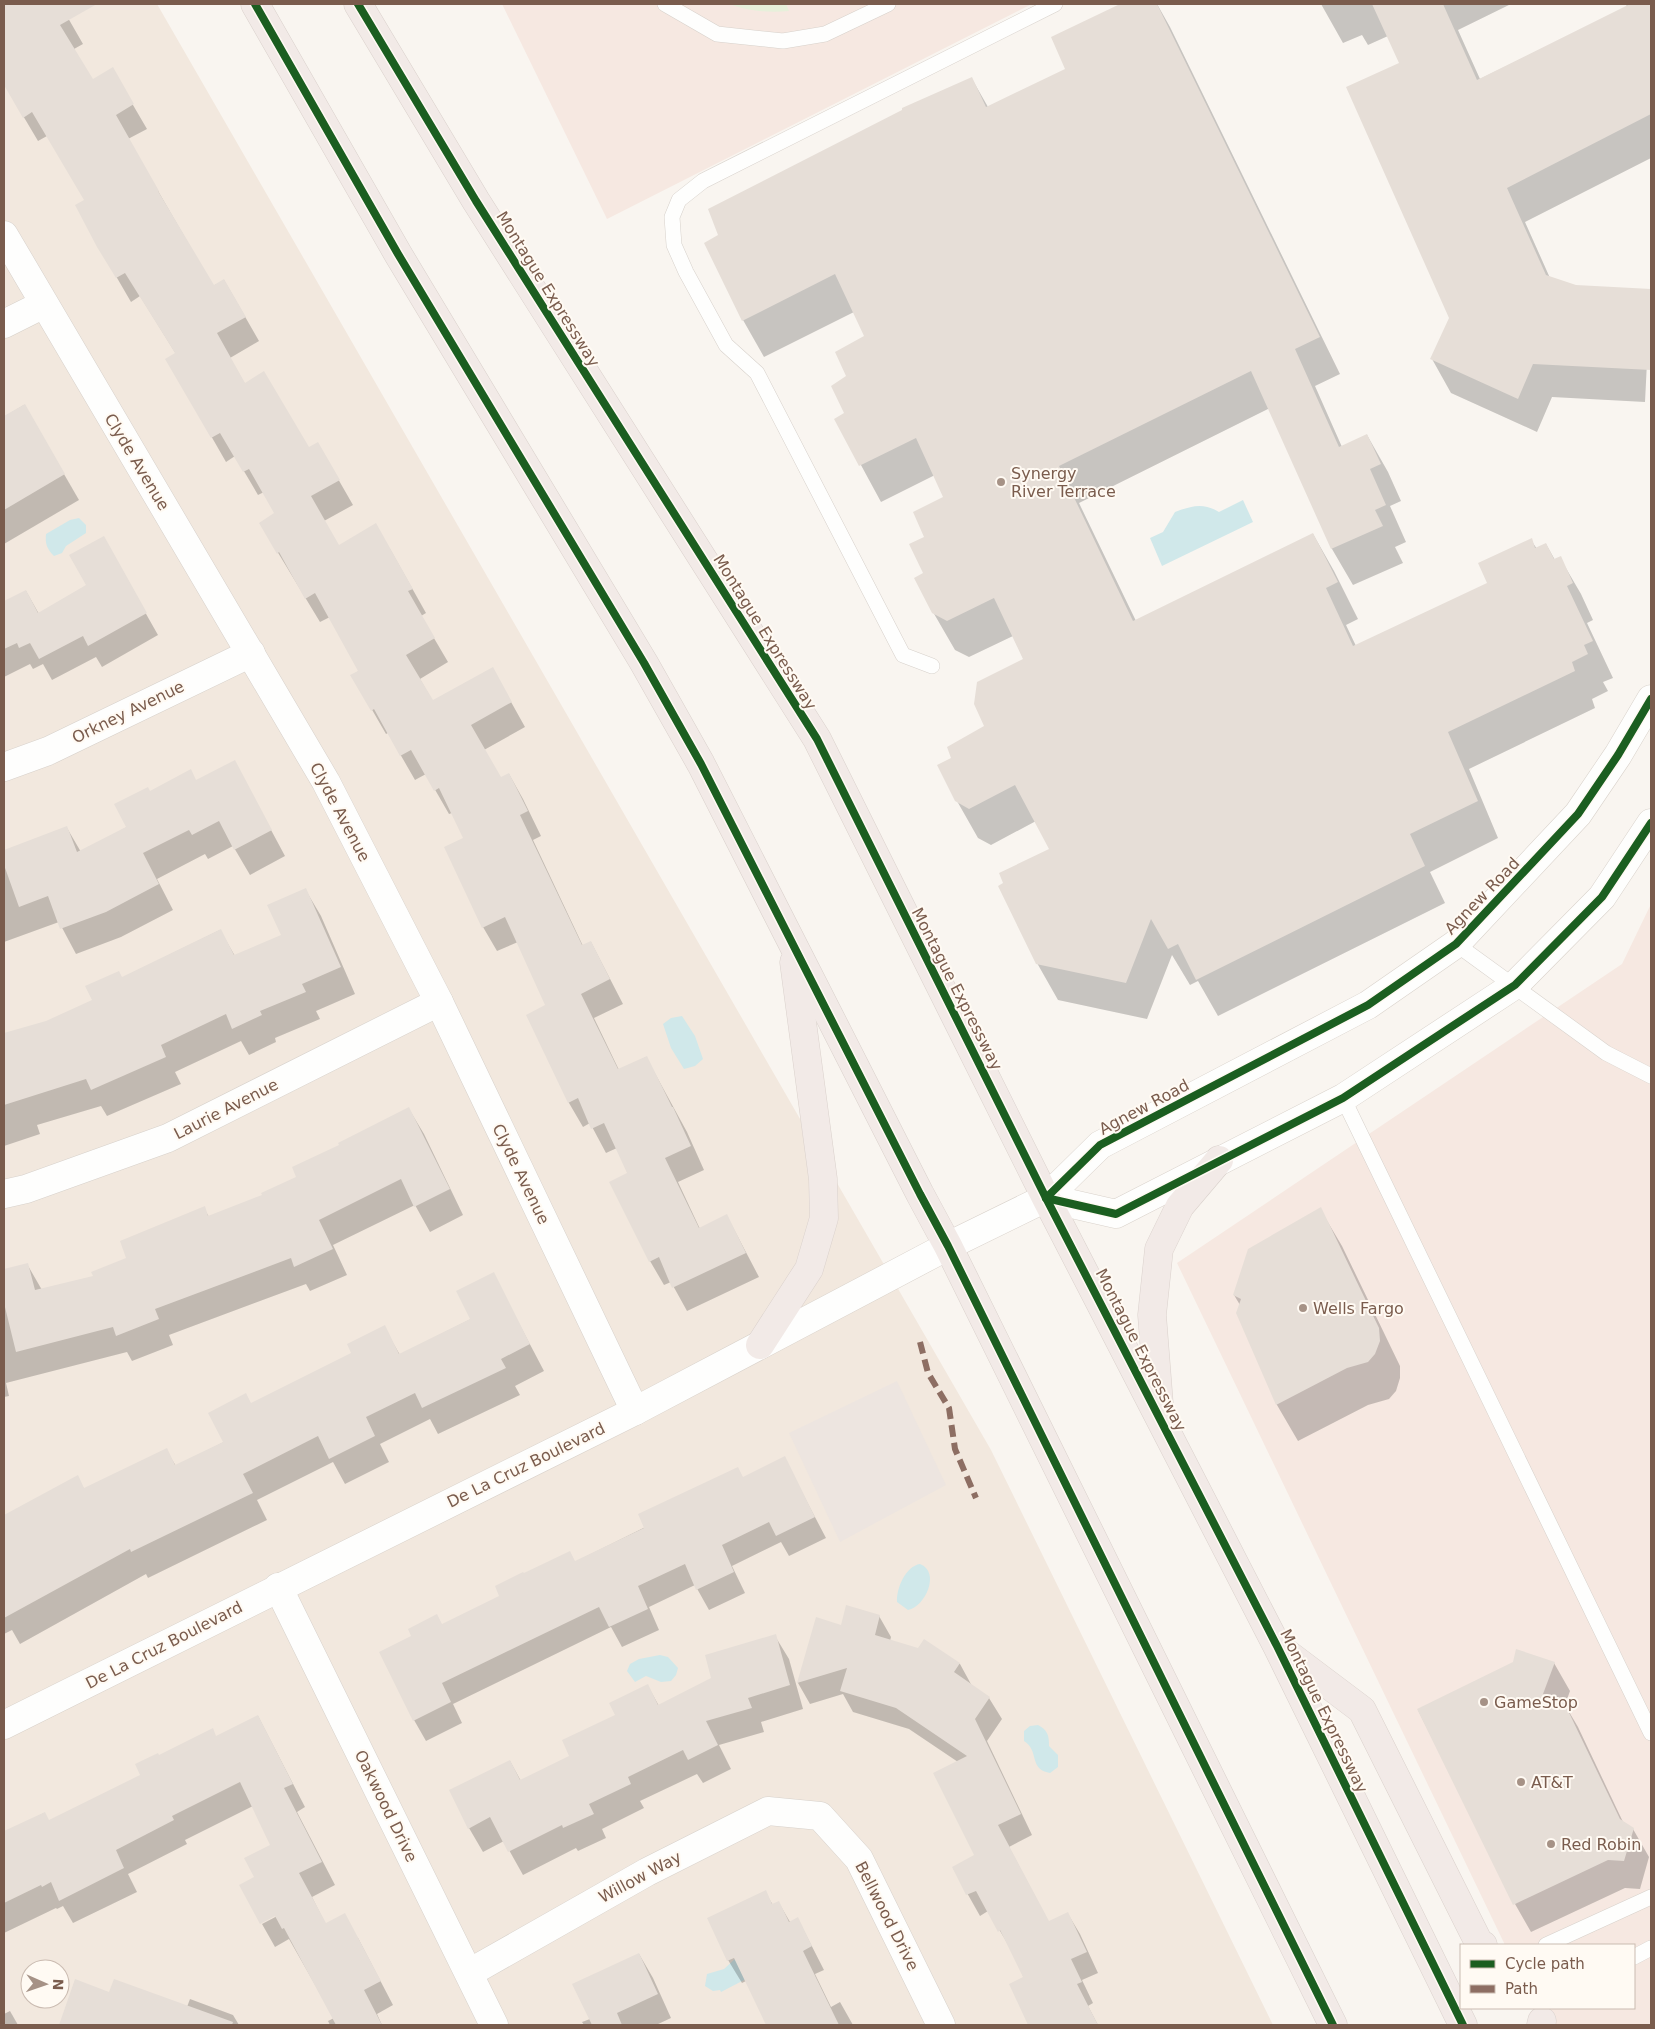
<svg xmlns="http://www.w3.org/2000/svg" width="1655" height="2029" viewBox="0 0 1655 2029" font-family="'DejaVu Sans',sans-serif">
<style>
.residential{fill:#f2e8de;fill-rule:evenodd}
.commercial{fill:#f6e8e1}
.industrial{fill:#ede5e0}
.green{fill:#e7f0db}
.water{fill:#d0e8ea}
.shadow{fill:#0003}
.building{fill:#e6ded7}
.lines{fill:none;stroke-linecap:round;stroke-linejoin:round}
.lane-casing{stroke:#d7d1cb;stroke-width:16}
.street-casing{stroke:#d7d1cb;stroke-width:29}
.secondary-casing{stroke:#d9d2cb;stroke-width:29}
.highway-casing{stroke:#dad1cc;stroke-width:29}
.lane{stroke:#fefefd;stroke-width:15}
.street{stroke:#fefefd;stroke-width:28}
.secondary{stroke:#fefefd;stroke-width:28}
.highway{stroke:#f2eae7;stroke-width:28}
.quiet{stroke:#8d6e63;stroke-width:6;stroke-dasharray:12 6;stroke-linecap:butt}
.cycleway-casing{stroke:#fffaf3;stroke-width:11}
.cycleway{stroke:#1b5e20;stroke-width:8}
.poi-dot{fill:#a69286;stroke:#fffaf3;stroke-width:2}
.labels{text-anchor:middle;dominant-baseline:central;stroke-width:4;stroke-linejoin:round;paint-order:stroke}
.street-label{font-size:16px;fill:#7a5c4d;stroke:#fffaf3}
.poi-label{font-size:16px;fill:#7a5c4d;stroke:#fffaf3;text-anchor:start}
</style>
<rect width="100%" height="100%" fill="#f9f5f0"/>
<path class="residential" d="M 4,4 L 157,4 L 991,1450 L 1273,2025 L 4,2025 ZM 30,1969 L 60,1969 L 60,1999 L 30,1999 Z"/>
<g class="commercial">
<polygon points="502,4 1032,4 607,219"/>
<polygon points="1651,904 1651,2025 1544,2025 1535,2008 1634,2008 1634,1945 1505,1945 1177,1263 1622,964"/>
</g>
<polygon class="industrial" points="897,1381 946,1485 840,1542 789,1433"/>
<path class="green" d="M 729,4 L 786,4 L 789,11 C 768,13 748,11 729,4 Z"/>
<g class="water">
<path d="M 1243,500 L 1253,522 L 1162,566 L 1150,538 L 1163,532 L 1175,512 C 1191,506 1203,502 1219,512 Z"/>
<path d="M 79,518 L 86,525 L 86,533 L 66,546 L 62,553 L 54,556 C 47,549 45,544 46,534 L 70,520 Z"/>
<polygon points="682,1016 695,1036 703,1059 695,1066 684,1069 671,1048 663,1024 671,1018"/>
<path d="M 920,1564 C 941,1572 925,1607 908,1610 L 897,1602 C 896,1588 906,1566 920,1564 Z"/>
<polygon points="660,1655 668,1657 678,1668 676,1675 671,1681 661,1682 646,1676 635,1682 627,1671 630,1664 639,1659"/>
<path d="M 1038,1725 C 1048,1730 1049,1736 1049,1746 L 1058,1755 L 1058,1767 L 1050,1773 C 1028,1769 1040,1751 1024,1741 L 1024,1731 L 1030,1726 Z"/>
<polygon points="735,1959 748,1978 721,1992 720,1990 713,1991 705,1986 707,1974 724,1969"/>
</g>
<g class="shadow">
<polygon points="4,4 60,4 83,44 74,49 92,81 112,69 147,129 128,139 213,286 224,280 259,341 230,358 245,384 309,449 318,444 353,505 324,521 338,546 390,549 426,613 421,616 448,662 420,679 433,702 506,693 525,727 484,750 501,779 509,774 523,799 541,836 533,840 583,946 591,942 623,1004 594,1018 619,1070 646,1057 687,1132 704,1170 678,1182 700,1229 727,1216 759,1277 687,1311 671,1282 664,1285 650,1261 628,1174 617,1148 606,1153 590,1123 583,1127 569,1103 528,1015 547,1006 518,942 497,951 483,927 465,838 452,813 449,814 426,774 415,780 388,733 386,734 352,675 359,671 330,617 320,622 260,523 276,514 264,492 258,495 235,456 226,462 167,359 176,354 140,296 131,302 113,271 86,200 47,136 38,141 6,87 17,80 4,57"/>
<polygon points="1123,4 1157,4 1170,27 1340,374 1315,386 1342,447 1367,435 1388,472 1401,501 1390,506 1406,542 1395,547 1403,563 1353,585 1332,549 1270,408 1079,503 1136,621 1313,534 1334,571 1358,619 1346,625 1356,646 1489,583 1531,540 1537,549 1546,544 1555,560 1560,558 1581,594 1593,620 1587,623 1613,678 1603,682 1608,691 1592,699 1595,708 1469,769 1498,838 1430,872 1445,903 1218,1016 1198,981 1190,985 1172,955 1147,1019 1058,1000 1037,963 1051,849 1036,821 991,845 978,838 957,801 953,759 985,726 1024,660 1013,636 969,657 955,650 933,612 924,574 926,537 945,498 935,475 881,502 836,419 846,414 848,376 866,336 854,312 764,357 743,320 972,79 988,107 1067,70 1052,38"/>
<polygon points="1321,4 1511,4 1458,30 1480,79 1627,7 1626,4 1651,4 1651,158 1525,222 1550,278 1649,322 1645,402 1552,397 1537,432 1451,393 1432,359 1450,318 1401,63 1388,36 1368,45 1362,35 1343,43"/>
<polygon points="24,405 79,500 4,544 4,417"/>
<polygon points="103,538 158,635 102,667 96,657 52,680 43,664 33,669 30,664 4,677 4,602 26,591 39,614 88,586"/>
<polygon points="196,782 248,787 285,856 250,875 233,846 208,859 205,854 157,879 173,910 121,937 76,954 59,922 4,942 4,851 67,828 81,852 127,827 150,792"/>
<polygon points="305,889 321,916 355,994 316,1011 320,1019 275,1038 276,1042 249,1055 241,1041 175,1072 181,1084 107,1116 101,1106 37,1125 40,1134 4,1146 4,1035 46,1022 94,1001 122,978 220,930 235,956 282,936"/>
<polygon points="409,1109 424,1134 463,1215 430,1232 415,1205 333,1245 347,1275 310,1291 306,1284 169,1335 173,1345 132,1361 127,1352 6,1383 9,1396 4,1397 4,1270 27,1264 42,1290 94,1277 128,1258 204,1208 209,1217 264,1196 298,1177 341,1146"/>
<polygon points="1320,1209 1342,1246 1400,1366 1400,1378 1396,1391 1389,1399 1368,1405 1298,1441 1277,1405 1237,1313 1240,1305 1234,1295"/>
<polygon points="493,1274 544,1371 515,1386 520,1395 438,1434 430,1419 380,1444 389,1462 345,1484 333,1462 257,1500 267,1520 148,1578 146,1574 20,1644 12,1630 4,1634 4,1516 77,1477 84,1489 166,1450 176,1466 224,1442 251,1405 353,1354 384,1327 400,1355 471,1319"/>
<polygon points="784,1458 826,1538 789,1556 781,1542 732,1566 745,1593 709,1610 695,1585 649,1607 659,1630 622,1647 611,1627 453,1704 462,1723 426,1741 414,1720 442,1625 501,1597 524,1575 575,1562"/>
<polygon points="879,1616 891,1637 890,1641 918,1649 924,1641 960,1664 972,1686 989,1698 1002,1719 987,1741 1032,1835 1009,1847 1049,1923 1068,1914 1080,1934 1098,1973 1082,1980 1093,2003 1088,2006 1098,2025 1031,2025 1023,2011 1024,1978 1012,1951 988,1911 980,1916 953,1868 975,1856 958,1762 909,1729 853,1712 843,1694 810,1704 798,1683 817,1619 842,1626"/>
<polygon points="775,1636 789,1659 803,1709 761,1722 764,1732 719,1745 731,1769 703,1783 697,1774 640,1801 644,1808 602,1829 606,1838 578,1851 576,1848 523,1875 504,1841 483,1852 469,1828 510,1761 521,1781 571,1757 648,1686 659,1706 713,1679"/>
<polygon points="1554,1663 1570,1691 1565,1705 1578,1727 1623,1822 1633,1829 1649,1857 1640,1889 1625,1888 1531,1932 1515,1904 1418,1710"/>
<polygon points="258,1716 305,1807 297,1812 335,1885 312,1897 326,1925 358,1938 393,2005 377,2014 382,2025 330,2025 328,2021 334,2018 289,1939 275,1947 262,1924 281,1914 256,1878 272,1845 253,1806 185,1840 187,1844 128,1874 137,1892 73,1923 63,1906 57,1909 56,1908 4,1933 4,1833 44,1813 49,1822 142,1775 159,1757 216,1737"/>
<polygon points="765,1892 773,1905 779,1903 790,1922 798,1919 824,1970 815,1974 831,2007 840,2002 853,2025 768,2025 746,1981 742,1983 728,1960"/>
<polygon points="639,1954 653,1978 671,2018 656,2025 584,2025 582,2022 590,2019"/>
<polygon points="76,1981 110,1994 187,2007 190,1999 233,2015 239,2025 60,2025"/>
<polygon points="10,2011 18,2025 4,2025 4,2014"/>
</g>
<g class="building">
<polygon points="4,4 97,4 60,25 93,79 113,67 134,104 116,115 159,191 158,191 214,285 224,279 246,317 217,333 245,383 264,371 309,447 318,442 340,480 311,496 339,545 376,523 413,589 408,591 435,638 406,655 433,700 493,667 512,702 471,725 501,777 509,773 528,811 520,815 582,945 591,941 610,979 581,994 618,1069 647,1056 672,1107 673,1107 691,1146 665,1158 699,1228 727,1214 746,1253 672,1288 659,1257 649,1262 609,1182 627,1173 604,1123 591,1129 578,1098 568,1103 526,1015 545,1005 505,917 482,928 444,847 463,838 439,788 434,791 411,750 400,756 374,709 371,711 350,675 358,671 315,593 305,599 279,552 277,554 259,523 274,513 249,469 243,472 220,433 211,438 165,359 175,353 125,273 116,278 97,247 75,205 84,200 32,112 23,118 4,85"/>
<polygon points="1120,4 1157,4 1320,337 1295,349 1339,447 1367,434 1381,464 1370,469 1386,505 1375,510 1383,526 1331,549 1251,371 1059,466 1133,621 1313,533 1338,582 1326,588 1353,646 1487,583 1478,563 1532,538 1535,548 1546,543 1554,559 1561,556 1573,583 1567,586 1593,641 1584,645 1588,654 1572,662 1575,671 1448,732 1478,801 1410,834 1425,866 1196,980 1178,944 1168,949 1151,919 1126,983 1036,964 998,886 1003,883 999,873 1049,849 1015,785 969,809 955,801 937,765 951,758 947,747 984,726 974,704 977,682 1023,659 994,598 947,621 932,613 914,578 923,573 909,544 924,537 913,512 943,497 916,438 859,466 834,419 844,413 831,386 846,376 835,352 864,336 835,274 742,321 704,243 718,235 708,209 902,110 902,108 972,77 986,107 1065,69 1051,37"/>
<polygon points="1372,4 1443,4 1477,80 1630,4 1651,4 1651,114 1507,188 1546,275 1576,285 1651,289 1651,370 1533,364 1518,399 1430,359 1449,318 1346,87 1399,63"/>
<polygon points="25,404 65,474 4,510 4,416"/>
<polygon points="104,536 147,613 88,646 83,636 39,659 30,643 19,648 17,643 4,649 4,601 26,590 38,613 86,585 69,555"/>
<polygon points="235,760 272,830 234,850 219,821 192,835 189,830 143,853 159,884 106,912 60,929 48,896 19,907 4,865 4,850 67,826 77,852 126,827 114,804 148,787 150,791 191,769 196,780"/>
<polygon points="306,888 341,967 302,984 306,992 260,1011 262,1015 232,1029 226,1014 161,1045 166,1057 91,1090 86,1079 4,1105 4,1033 46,1021 92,1000 85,986 119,971 122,977 221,929 234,955 281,935 267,905"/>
<polygon points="409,1107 450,1189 414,1207 401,1179 319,1220 333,1249 294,1267 291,1258 155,1309 159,1319 116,1336 113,1327 16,1352 4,1303 4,1269 28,1263 35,1290 93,1276 91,1272 126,1258 120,1241 205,1206 208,1216 262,1195 261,1193 296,1177 292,1167 339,1145 338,1143"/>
<polygon points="1321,1207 1379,1328 1380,1341 1375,1354 1368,1362 1347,1368 1276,1405 1236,1313 1241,1299 1233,1295 1248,1249"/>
<polygon points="494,1272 530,1344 501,1359 506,1368 422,1408 415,1393 366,1417 375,1436 329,1459 318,1436 243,1474 253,1493 131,1552 130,1549 4,1618 4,1515 78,1475 84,1488 167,1448 175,1465 223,1442 208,1413 246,1393 251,1403 351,1353 347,1344 385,1325 399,1354 470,1319 456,1291"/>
<polygon points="785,1456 815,1517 776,1536 769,1522 722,1545 734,1572 696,1590 685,1564 638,1586 648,1609 609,1627 599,1607 442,1683 451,1702 413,1721 379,1652 411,1636 408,1629 437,1614 442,1624 499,1596 495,1586 523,1572 524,1573 570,1551 575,1561 644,1528 638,1514 738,1467 743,1477"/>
<polygon points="846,1605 880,1615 875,1635 918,1648 924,1639 960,1663 954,1672 990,1697 975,1719 1021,1814 998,1825 1049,1921 1068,1912 1087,1952 1071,1959 1082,1982 1077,1984 1098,2025 1028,2025 1009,1984 1023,1977 1000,1930 998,1932 976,1891 966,1895 952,1867 974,1855 933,1773 967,1756 896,1708 840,1691 847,1668 797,1683 816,1617 841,1625"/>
<polygon points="776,1634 790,1685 748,1698 752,1708 706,1721 718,1745 688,1760 683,1750 628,1777 631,1784 589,1804 594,1814 563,1828 562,1825 508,1852 490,1817 468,1829 449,1790 510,1760 520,1780 569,1756 562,1740 615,1715 609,1703 648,1684 658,1705 711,1678 705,1655"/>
<polygon points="1516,1649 1555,1662 1543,1694 1562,1698 1620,1819 1634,1828 1624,1861 1608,1860 1513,1905 1417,1709 1513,1662"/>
<polygon points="258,1715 293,1784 284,1788 322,1862 299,1873 326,1923 345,1913 381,1981 364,1990 382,2025 336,2025 284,1928 282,1929 275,1916 260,1924 239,1885 254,1877 244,1858 270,1845 240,1782 172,1816 174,1820 116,1850 124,1868 59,1901 51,1882 42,1887 41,1885 4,1903 4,1831 45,1812 49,1820 140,1775 135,1764 158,1753 159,1755 213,1728 216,1736"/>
<polygon points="766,1890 772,1904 779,1901 789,1922 798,1917 812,1946 803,1951 839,2025 766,2025 734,1958 727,1961 707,1918"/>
<polygon points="639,1953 658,1994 617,2013 622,2025 592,2025 572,1984"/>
<polygon points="75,1979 109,1992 114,1979 233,2022 232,2025 59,2025"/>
</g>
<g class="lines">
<g class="lane-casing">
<g id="lane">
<polyline points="665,4 717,34 783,41 825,34 888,4"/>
<polyline points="932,666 903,655 757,373 726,345 686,272 674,245 672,217 679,200 703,181 1055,4"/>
<polyline points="1456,944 1606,1053 1651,1076"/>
<polyline points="1343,1098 1651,1733"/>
<polyline points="1546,1945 1651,1897"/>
<polyline points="1634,1957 1651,1948"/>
</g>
</g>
<g class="street-casing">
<g id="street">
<polyline points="4,235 326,782 439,1002 635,1411"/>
<polyline points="4,324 44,304"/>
<polyline points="4,767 48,751 251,653"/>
<polyline points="4,1194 26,1189 168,1138 439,1002"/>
<polyline points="278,1587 494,2025"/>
<polyline points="469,1973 647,1872 768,1811 820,1816 859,1859 941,2025"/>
</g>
</g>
<g class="secondary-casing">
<g id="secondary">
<polyline points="1046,1198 1116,1214 1343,1098 1515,985 1602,897 1651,823"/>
<polyline points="4,1725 635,1411 948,1246 1046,1198 1100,1145 1368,1005 1456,944 1578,814 1618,755 1651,699"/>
</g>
</g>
<g class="highway-casing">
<g id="highway">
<polyline points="255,4 398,254 644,663 701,764 920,1194 948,1246 1333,2025"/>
<polyline points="358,4 476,201 817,739 1046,1198 1277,1646 1463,2025"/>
<polyline points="760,1345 809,1269 824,1218 823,1179 794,962"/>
<polyline points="1159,1404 1152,1315 1159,1249 1180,1206 1219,1160"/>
<polyline points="1281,1649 1362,1710 1479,1943 1483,1945"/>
<polyline points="1541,2025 1542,2021"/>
</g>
</g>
<use href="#lane" class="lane"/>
<use href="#street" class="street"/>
<use href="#secondary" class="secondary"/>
<use href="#highway" class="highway"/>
<polyline class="quiet" points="920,1342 928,1373 949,1408 955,1449 976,1498"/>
<g class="cycleway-casing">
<g id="cycleway">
<polyline points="255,4 398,254 644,663 701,764 920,1194 948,1246 1333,2025"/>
<polyline points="358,4 476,201 817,739 1046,1198 1277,1646 1463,2025"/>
<polyline points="1046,1198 1100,1145 1368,1005 1456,944 1578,814 1618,755 1651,699"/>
<polyline points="1046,1198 1116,1214 1343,1098 1515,985 1602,897 1651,823"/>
</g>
</g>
<use href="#cycleway" class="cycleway"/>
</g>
<g class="poi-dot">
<circle cx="1001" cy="482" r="5"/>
<circle cx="1303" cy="1308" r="5"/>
<circle cx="1484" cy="1702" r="5"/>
<circle cx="1521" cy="1782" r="5"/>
<circle cx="1551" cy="1844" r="5"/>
</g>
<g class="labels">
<g class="street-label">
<text transform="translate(548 289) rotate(58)">Montague Expressway</text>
<text transform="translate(137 462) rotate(59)">Clyde Avenue</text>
<text transform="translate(765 632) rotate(58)">Montague Expressway</text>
<text transform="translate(128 712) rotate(-26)">Orkney Avenue</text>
<text transform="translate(340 812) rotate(62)">Clyde Avenue</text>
<text transform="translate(1482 896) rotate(-46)">Agnew Road</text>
<text transform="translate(957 989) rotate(63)">Montague Expressway</text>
<text transform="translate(1144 1107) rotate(-28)">Agnew Road</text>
<text transform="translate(226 1109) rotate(-27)">Laurie Avenue</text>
<text transform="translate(521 1174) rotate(64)">Clyde Avenue</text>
<text transform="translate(1141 1350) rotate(63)">Montague Expressway</text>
<text transform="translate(526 1465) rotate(-26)">De La Cruz Boulevard</text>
<text transform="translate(164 1645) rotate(-27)">De La Cruz Boulevard</text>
<text transform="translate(1324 1711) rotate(64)">Montague Expressway</text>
<text transform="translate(386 1806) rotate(64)">Oakwood Drive</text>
<text transform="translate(640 1877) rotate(-28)">Willow Way</text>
<text transform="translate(887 1916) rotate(63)">Bellwood Drive</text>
</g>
<g class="poi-label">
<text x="1011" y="473">Synergy<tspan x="1011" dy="18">River Terrace</tspan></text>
<text x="1313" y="1308">Wells Fargo</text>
<text x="1494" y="1702">GameStop</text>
<text x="1531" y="1782">AT&amp;T</text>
<text x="1561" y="1844">Red Robin</text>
</g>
</g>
<rect width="1655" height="2029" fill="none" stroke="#7a5c4d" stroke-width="10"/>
<rect x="1460" y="1944" width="175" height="65" fill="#fffaf3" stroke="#cabbb1"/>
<rect x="1470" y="1960" width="25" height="8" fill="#1b5e20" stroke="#cabbb1"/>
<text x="1505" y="1969" font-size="15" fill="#7a5c4d">Cycle path</text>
<rect x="1470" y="1985" width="25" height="8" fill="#8d6e63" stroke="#cabbb1"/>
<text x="1505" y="1994" font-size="15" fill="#7a5c4d">Path</text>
<g transform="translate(45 1984) rotate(92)"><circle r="24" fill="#fffaf3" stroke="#cabbb1"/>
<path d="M0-4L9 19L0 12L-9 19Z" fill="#a69286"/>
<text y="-8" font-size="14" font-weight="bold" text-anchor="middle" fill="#7a5c4d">N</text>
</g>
</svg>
